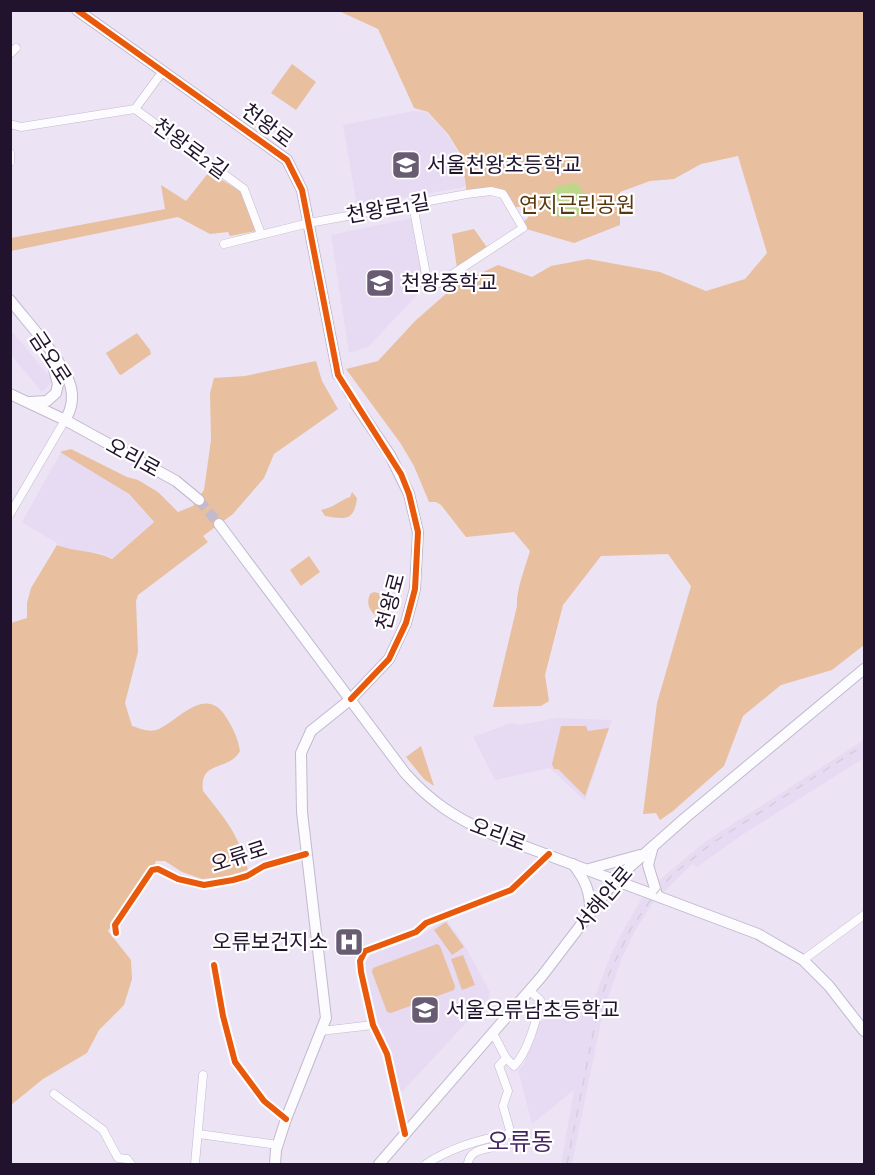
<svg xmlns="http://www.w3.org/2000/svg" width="875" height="1175" viewBox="0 0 875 1175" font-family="'Alegreya Sans','Noto Sans KR',sans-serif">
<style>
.built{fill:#e7dbf4}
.green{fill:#e8bf9f}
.water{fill:#bcd78a}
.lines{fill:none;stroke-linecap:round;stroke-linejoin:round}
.secondary-tunnel{stroke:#c3bacc;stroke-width:10;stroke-dasharray:10 5;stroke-linecap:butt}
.street-casing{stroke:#c3b9ce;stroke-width:9}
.secondary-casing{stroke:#c3b9ce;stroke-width:12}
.street{stroke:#fcfbfd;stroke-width:8}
.secondary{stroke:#fcfbfd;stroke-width:10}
.rail{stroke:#d2cfd5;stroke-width:1.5;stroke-dasharray:8 8;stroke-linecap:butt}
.cycleway-casing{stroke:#fff;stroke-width:10}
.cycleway{stroke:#e8590c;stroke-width:6}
.labels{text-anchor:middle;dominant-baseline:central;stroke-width:4.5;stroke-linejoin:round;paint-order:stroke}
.street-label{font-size:21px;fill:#21132e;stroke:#fff}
.poi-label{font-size:21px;fill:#21132e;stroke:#fff;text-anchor:start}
.park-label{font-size:21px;fill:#5a380e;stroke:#fff}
.quarter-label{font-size:24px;fill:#462662;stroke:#fff}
</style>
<rect width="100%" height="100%" fill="#ece4f4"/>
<g class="built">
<polygon points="413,111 426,112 443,129 460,155 465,187 357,206 343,125"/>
<polygon points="412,218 424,280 418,286 417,295 368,347 349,353 331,235"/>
<polygon points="10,329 53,381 42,392 11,355"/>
<polygon points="63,449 128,494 153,522 112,558 100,553 66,549 22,522"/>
<polygon points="557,718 612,720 585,801 550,768 495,780 473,737 511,723 520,725"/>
<polygon points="864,740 864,758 745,833 697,867 692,864 652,904 635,931 622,958 603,1012 572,1164 561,1164 574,1090 532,1124 518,1070 523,1066 547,1001 589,1012 611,954 624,929 642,898 658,881 706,841"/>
<polygon points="446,919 465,946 490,992 489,998 403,1091 398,1092 375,1023 364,963 372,954 419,937"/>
</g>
<g class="green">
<path d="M 339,11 L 864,11 L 864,645 L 832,670 L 781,685 L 743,716 L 724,766 L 673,811 L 660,820 L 656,813 L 643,814 L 657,703 L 691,586 L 668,554 L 601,556 L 563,605 L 545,675 L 549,701 L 541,706 L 493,707 L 517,606 C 516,590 525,568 530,551 L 514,532 L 466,537 L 441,505 L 436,502 L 429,502 L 414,466 L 401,444 L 346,369 L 378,361 L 415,321 L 456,285 L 498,265 L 532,277 L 551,266 L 588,259 L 660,272 L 706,291 L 745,279 L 767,253 L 738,156 L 701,164 L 674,179 L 650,181 L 620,192 L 620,225 L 574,243 L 523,228 L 520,224 C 526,220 530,218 529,211 L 525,206 L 511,208 L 503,194 L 467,194 L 461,155 L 448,134 L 428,112 L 414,108 L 378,29 Z"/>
<polygon points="292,64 316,82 296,110 271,93"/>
<polygon points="209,172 240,191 257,230 256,231 230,236 228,232 210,234 178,217 11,251 11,238 165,209 161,185 186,201"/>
<polygon points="474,229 488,249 457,268 452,234"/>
<polygon points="137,333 150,350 151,354 121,375 119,374 106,353"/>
<path d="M 316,361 L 322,381 L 338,409 L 274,454 L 264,478 L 233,514 L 203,536 L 208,542 L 138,595 L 136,601 L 138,652 L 125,703 L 132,726 C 141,729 150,733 159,729 C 180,719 206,685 226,717 C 233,728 238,738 240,751 C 229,772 199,759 203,791 C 226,820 238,833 248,870 L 225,877 L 202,879 L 182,872 L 165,861 L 156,861 L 154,866 L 150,867 L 108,931 L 131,960 L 132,979 L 124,1005 L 99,1030 L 87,1053 L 43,1079 L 11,1105 L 11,623 L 27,618 L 27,603 L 31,588 L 57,545 C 75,552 94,550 112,559 L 154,522 L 129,494 L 60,452 L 71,449 L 127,477 L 138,480 L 158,492 L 178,512 L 193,506 L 204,490 L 211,440 L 210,393 L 214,378 L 245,376 Z"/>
<path d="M 352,492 L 357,498 C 354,522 345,519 325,516 L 321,510 C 335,507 337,502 350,497 Z"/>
<polygon points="309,556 320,572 301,586 290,570"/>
<path d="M 374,592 L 386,595 L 389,602 L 385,611 L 376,616 C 369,610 366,603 370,594 Z"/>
<polygon points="561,726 586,726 588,731 609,728 585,796 558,769 554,769 552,764"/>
<polygon points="421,746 422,749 434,786 424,779 406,757"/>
<polygon points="446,922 464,947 452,955 434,930"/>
<polygon points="437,944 440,946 455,986 454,990 391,1013 387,1012 372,972 373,968"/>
<polygon points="463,955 475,985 462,990 451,959"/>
</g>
<path class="water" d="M 575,183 C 583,188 589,200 586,209 L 570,219 L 549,214 L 552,192 L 558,186 Z"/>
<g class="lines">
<g class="secondary-tunnel">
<polyline points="338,375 356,405"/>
<polyline points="199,500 219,524"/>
</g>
<g class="street-casing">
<g id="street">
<polyline points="10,54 16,48"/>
<polyline points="163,71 135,109 244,189 261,234"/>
<polyline points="10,124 21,127 135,109"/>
<polyline points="10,153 10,162"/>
<polyline points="224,244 309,223 467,194 491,191 503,194 523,228 439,283 428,285 413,205"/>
<polyline points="10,514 65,420"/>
<polyline points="116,933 115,925 152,870 158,869 178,879 204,885 233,880 247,876 264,866 306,854"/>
<polyline points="803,960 864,915"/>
<polyline points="214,965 223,1016 235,1062 264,1101 286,1119"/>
<polyline points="321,1031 373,1025"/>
<path d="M 506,1058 L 514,1066 C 528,1052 537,1019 540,1000 L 530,991"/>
<polyline points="54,1094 103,1130 118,1158 127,1159 131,1164"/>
<polyline points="199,1134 278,1145"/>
<polyline points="405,1134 387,1054 373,1025 361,972 360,961 365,951 416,932 426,923 511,890 549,854"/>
<path d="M 468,1163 C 470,1149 486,1149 498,1146"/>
<polyline points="195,1164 203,1075"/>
<path d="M 426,1164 C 452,1147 480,1139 511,1134 L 503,1106 L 508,1091 L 499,1066 L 506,1058 L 493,1033"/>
</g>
</g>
<g class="secondary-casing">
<g id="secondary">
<polyline points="77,10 287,160 302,190 338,375"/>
<path d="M 10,300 C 28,323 61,358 70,384 C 74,397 72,409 65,420"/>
<polyline points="10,394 65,420 176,481 199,500"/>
<polyline points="30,402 47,401 56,393 58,384 51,358"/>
<path d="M 219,524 L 405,773 C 431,802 454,817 489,833 L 758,934 L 803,960 L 829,986 L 864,1031"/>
<polyline points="653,846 648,865 657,895"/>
<path d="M 573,864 C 585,880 591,892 590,913"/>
<polyline points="589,869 640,855"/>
<polyline points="275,1164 276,1150 286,1119 326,1018 302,812 301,753 311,731 351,699 389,659 406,623 415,589 418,532 409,494 390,455 356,405"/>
<polyline points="379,1164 542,976 616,879 685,818 864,669"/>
</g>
</g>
<use href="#street" class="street"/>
<use href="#secondary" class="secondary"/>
<polyline class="rail" points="567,1164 598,1009 609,974 630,930 650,901 672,875 711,844 864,745"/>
<g class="cycleway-casing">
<g id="cycleway">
<polyline points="77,10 287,160 302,190 338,375 401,474 409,494 418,532 415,589 406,623 389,659 351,699"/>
<polyline points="116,933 115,925 152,870 158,869 178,879 204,885 233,880 247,876 264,866 306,854"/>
<polyline points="214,965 223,1016 235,1062 264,1101 286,1119"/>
<polyline points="405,1134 387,1054 373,1025 361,972 360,961 365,951 416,932 426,923 511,890 549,854"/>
</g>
</g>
<use href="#cycleway" class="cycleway"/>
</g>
<defs>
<g id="school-square" transform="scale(1.5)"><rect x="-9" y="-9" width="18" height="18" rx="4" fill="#685c73" stroke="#fff"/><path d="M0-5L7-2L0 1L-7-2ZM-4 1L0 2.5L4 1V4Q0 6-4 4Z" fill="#fff"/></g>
<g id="hospital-square" transform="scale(1.5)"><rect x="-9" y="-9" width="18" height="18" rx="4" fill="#685c73" stroke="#fff"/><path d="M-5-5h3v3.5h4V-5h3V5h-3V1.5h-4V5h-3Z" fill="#fff"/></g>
</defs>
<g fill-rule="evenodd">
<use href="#school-square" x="406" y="165"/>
<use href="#school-square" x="380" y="283"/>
<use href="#hospital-square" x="349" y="942"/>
<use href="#school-square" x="425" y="1010"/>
</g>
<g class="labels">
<g class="street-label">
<text transform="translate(267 126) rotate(37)">천왕로</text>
<text transform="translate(190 149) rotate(36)">천왕로2길</text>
<text transform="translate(388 209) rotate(-10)">천왕로1길</text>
<text transform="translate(50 358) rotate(57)">금오로</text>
<text transform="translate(133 458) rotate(29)">오리로</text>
<text transform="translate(391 602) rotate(-75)">천왕로</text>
<text transform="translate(498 835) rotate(21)">오리로</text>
<text transform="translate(239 857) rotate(-18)">오류로</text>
<text transform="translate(604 899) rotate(-50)">서해안로</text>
</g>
<g class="poi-label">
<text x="427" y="165">서울천왕초등학교</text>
<text x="401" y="283">천왕중학교</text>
<text x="328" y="942" text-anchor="end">오류보건지소</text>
<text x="446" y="1010">서울오류남초등학교</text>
</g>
<g class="park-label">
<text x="577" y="205">연지근린공원</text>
</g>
<g class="quarter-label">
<text x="520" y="1143">오류동</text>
</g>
</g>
<rect width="875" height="1175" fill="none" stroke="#21132e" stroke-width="24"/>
</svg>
